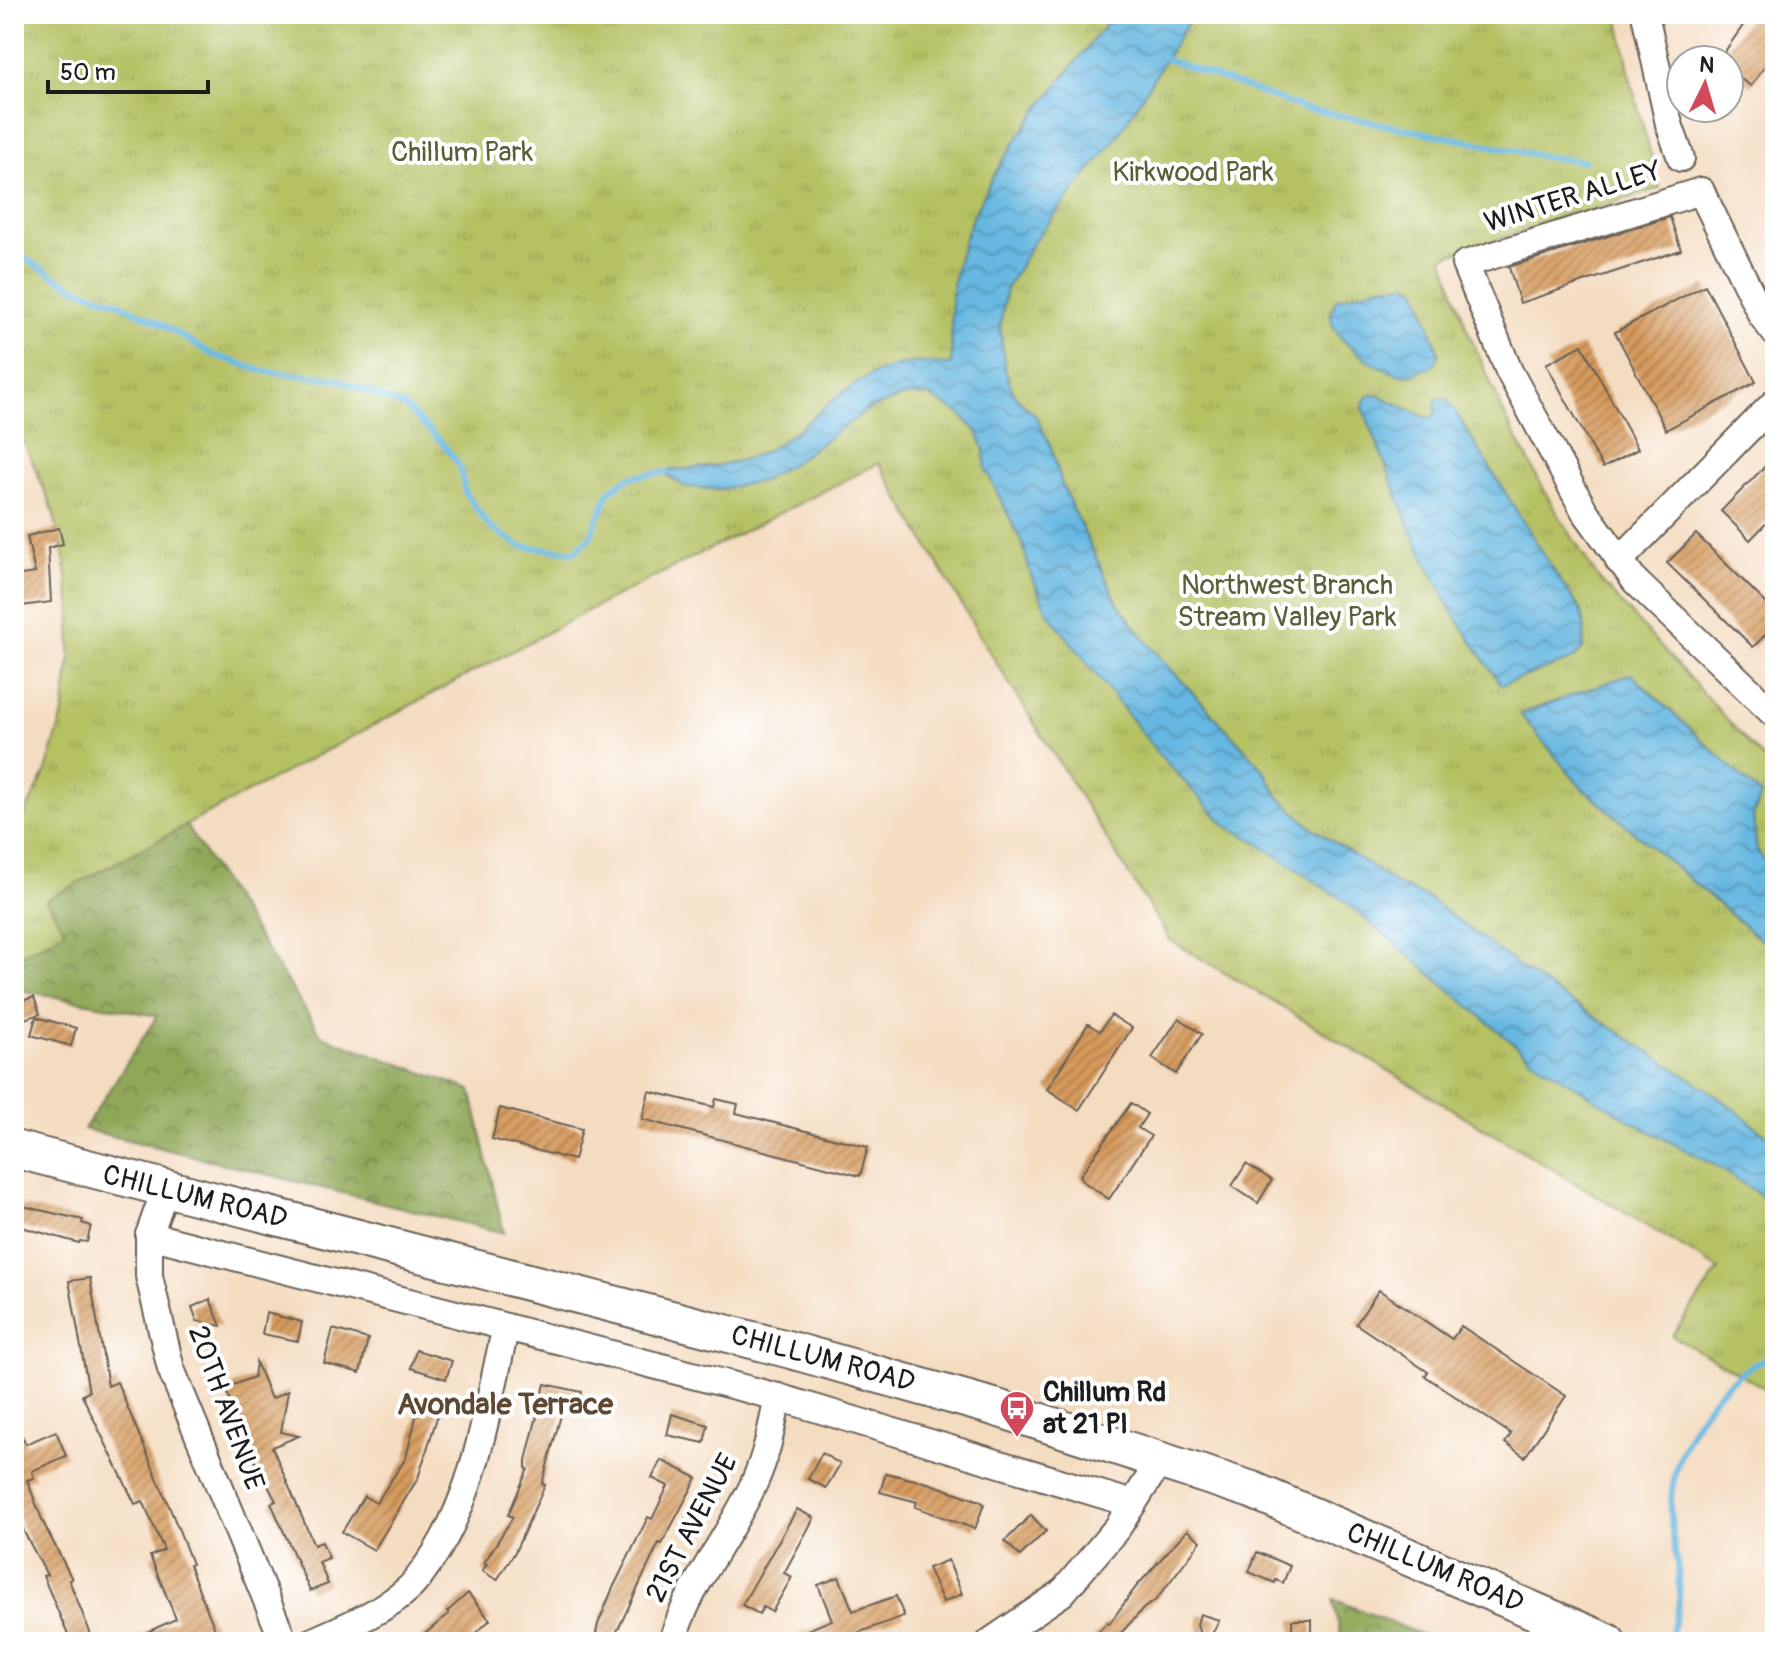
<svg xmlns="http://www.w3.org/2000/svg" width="1789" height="1656" viewBox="0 0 1789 1656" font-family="Pangolin,sans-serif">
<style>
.forest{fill:url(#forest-crowns);stroke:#56623a;stroke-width:2}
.park{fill:url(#park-tufts);stroke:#686e40;stroke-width:2}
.water{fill:url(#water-waves);stroke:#416a7e;stroke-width:2}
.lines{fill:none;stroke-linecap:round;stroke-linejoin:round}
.stream{stroke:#66b7e1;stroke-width:6}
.building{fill:url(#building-hatch)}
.street-casing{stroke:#685f55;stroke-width:30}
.secondary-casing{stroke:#685f55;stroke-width:40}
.street{stroke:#fff;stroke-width:26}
.secondary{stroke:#fff;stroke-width:36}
.labels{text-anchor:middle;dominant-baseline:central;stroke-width:8;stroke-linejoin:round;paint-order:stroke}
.park-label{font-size:28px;fill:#595e38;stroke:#fff}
.street-label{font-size:28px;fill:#1c1c1c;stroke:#fff}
.poi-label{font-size:28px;font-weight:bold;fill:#1c1c1c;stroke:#fff;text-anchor:start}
.neighbourhood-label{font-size:30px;font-weight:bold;fill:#5d4832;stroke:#fff}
</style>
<defs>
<pattern id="forest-crowns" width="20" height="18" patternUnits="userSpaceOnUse" patternTransform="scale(2)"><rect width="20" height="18" fill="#90a759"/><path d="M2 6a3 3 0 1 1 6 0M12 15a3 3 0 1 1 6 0" fill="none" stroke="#758749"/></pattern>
<pattern id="park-tufts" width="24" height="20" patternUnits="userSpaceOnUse" patternTransform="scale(2)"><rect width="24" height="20" fill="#b5c163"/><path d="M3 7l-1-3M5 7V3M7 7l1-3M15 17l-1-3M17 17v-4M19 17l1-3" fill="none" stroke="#9ba555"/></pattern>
<pattern id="water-waves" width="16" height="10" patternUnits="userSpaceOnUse" patternTransform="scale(2)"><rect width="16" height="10" fill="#66b7e1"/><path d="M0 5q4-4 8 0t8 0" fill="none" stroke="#5394b6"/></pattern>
<pattern id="building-hatch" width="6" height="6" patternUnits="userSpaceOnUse" patternTransform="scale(2)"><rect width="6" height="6" fill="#d69a5c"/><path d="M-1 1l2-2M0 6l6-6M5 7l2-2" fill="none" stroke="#ad7d4b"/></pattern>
</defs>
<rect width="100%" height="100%" fill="#fff"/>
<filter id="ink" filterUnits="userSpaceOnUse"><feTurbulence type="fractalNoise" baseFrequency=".0125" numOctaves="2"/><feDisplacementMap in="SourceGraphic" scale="16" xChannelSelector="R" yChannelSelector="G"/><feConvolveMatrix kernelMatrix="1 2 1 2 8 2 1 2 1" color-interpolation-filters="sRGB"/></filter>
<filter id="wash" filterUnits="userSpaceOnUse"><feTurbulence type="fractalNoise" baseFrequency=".006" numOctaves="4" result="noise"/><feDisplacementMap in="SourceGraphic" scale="32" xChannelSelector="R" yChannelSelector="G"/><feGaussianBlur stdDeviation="1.8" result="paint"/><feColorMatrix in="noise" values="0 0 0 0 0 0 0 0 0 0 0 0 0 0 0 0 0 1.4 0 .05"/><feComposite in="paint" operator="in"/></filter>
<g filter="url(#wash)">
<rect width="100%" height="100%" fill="#f4dcc0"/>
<g class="forest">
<polygon points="186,825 322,1036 471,1090 504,1233 84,1129 157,1016 14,989 14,959 64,931 45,900"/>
<polygon points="1333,1599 1439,1642 1342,1642"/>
</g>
<polygon class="park" points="14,14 1618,14 1632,86 1660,188 1443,257 1467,329 1507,420 1550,501 1597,577 1775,772 1775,1394 1672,1336 1719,1269 1170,940 984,643 879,463 591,609 46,900 65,931 14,959 14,836 46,771 63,714 70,661 71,608 65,562 53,510 27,449 14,425"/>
<g class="water">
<path d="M 1119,14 L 1193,14 L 1118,136 L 1034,241 L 1006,289 L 1000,327 L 1005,369 L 1014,395 L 1036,416 L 1052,449 L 1062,485 L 1117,602 L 1150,646 L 1264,770 L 1278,796 L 1309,825 L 1398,885 L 1428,898 L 1539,981 L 1719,1097 L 1775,1142 L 1775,1205 L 1718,1167 L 1632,1122 L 1533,1060 L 1343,900 L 1251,839 L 1225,825 L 1158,753 L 1048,613 L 1030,573 L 1023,545 L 986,470 L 984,450 L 977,431 L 960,414 L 930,396 L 906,395 L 869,409 L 793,463 L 762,481 L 716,490 L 684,486 L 661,471 C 700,468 740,467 774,446 C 820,418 856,367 914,363 C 926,362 939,364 951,365 C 953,337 949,307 954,279 C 972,180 1045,102 1105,25 Z"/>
<path d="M 1408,284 L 1417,288 L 1439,354 L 1435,364 C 1427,368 1414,375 1405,375 C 1383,374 1332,341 1331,318 C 1330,312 1334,305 1336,299 L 1380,286 Z"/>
<polygon points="1370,395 1380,396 1427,418 1435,415 1436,400 1443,398 1448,400 1556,574 1580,609 1585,628 1583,649 1572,660 1501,685 1451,610 1416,542 1363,408 1364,401"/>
<polygon points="1631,674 1761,795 1753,817 1757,850 1775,877 1775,952 1580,786 1520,714"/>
</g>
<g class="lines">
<g class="stream">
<polyline points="1158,56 1302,108 1547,157 1584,161"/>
<polyline points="14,252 73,287 115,301 160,323 211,354 262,371 337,379 405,407 445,446 460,467 465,493 490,527 520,546 574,552 589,539 609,492 629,477 667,472"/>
<path d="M 1671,1632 C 1689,1585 1673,1564 1671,1517 C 1668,1447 1712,1380 1775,1354"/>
</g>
</g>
<g id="blocks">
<g class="building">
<polygon points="1751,14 1761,14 1775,24 1775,52 1751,86 1729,71 1729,60 1719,60"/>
<polygon points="1670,217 1681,250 1520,303 1509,267"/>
<polygon points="1705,285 1756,382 1666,430 1615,332"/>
<polygon points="1582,345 1638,449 1603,468 1546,364"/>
<polygon points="1775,456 1775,514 1750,540 1721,511"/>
<polygon points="59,528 63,544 48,548 51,602 14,607 14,576 35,573 27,536"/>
<polygon points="1696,534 1775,612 1775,625 1753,647 1667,563"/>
<polygon points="34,997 40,1014 18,1021 14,1003"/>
<polygon points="1111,1015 1132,1028 1079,1110 1047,1089 1088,1024 1100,1031"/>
<polygon points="36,1017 76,1028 71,1046 31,1035"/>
<polygon points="1179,1018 1202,1034 1176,1074 1152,1058"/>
<polygon points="649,1091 714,1107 716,1099 738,1104 736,1113 868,1147 860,1176 642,1119"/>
<polygon points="1131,1103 1147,1114 1138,1128 1151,1136 1109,1199 1081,1180 1082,1178 1080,1176"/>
<polygon points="500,1108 582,1129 574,1160 492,1139"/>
<polygon points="1246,1164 1272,1180 1258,1203 1232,1186"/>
<polygon points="14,1204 83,1220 82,1223 91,1226 87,1242 80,1241 79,1243 14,1225"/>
<polygon points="90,1278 108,1386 117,1382 179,1530 192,1564 189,1565 220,1642 125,1642 176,1619 150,1556 164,1550 143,1501 135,1504 82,1395 89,1392 69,1281"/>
<polygon points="1379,1290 1452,1339 1461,1326 1566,1396 1525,1457 1505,1443 1511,1434 1425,1376 1428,1372 1356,1324"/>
<polygon points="210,1299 221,1326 197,1321 192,1307"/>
<polygon points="266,1313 302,1322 298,1341 262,1334"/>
<polygon points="333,1329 368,1339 360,1373 324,1363"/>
<polygon points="416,1350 452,1361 446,1379 411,1368"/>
<polygon points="256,1362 271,1399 288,1391 281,1432 299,1436 272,1447 314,1545 322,1542 329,1558 319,1562 328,1584 310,1591 271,1503 276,1501 251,1453 225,1388 254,1377"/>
<polygon points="545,1384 582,1392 577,1412 563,1408 542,1484 545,1485 515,1552 497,1580 482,1571 487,1564 484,1563 513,1517 508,1515 528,1469 526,1468 526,1460"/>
<polygon points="419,1405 439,1411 418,1478 374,1550 342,1532 364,1496 376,1503 406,1458"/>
<polygon points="672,1414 708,1425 704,1443 667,1435"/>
<polygon points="14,1420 26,1444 56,1431 66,1456 32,1471 34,1478 27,1480 43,1522 72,1579 69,1580 94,1642 71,1642 43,1576 47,1575 24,1532 14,1504"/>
<polygon points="822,1453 840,1464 826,1488 808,1479"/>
<polygon points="661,1460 697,1478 662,1544 659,1543 612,1642 594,1642 598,1624 612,1590 648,1517 652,1519 668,1486 652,1478"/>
<polygon points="886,1473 928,1483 980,1501 984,1504 975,1529 915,1507 917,1502 880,1492"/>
<polygon points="797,1509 814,1518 784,1573 792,1577 772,1612 763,1607 759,1614 742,1605"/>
<polygon points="1031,1515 1046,1531 1020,1556 1005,1541"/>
<polygon points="1187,1530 1201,1541 1156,1600 1144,1608 1120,1634 1129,1642 1089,1642 1107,1622 1109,1624 1136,1587"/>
<polygon points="1257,1552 1290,1566 1283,1583 1276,1580 1275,1583 1249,1572"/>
<polygon points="948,1560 962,1594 943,1602 928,1568"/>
<polygon points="839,1577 853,1611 896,1596 904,1616 857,1633 860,1642 784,1642 783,1640 832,1620 818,1585"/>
<polygon points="468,1593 490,1620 467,1642 415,1642 449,1614 447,1612"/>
<polygon points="1200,1614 1219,1620 1208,1642 1202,1642 1197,1624"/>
<rect x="1292" y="1620" width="20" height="22"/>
</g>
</g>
</g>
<g filter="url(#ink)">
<use href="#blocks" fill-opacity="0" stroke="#685f55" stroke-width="2"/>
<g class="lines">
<g class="street-casing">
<g id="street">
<polyline points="1645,14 1669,124 1681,158"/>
<polyline points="1775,333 1762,316 1701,191 1465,264 1509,371 1584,510 1635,581 1775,715"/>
<polyline points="1619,561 1775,402"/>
<polyline points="165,1190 149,1235 149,1276 171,1369 284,1642"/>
<polyline points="149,1235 778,1397 1133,1504"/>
<path d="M 311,1642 C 342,1628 383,1612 408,1589 C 417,1582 424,1569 431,1560 C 477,1492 487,1406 506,1327"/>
<path d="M 672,1642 C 689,1583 730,1537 755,1481 C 767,1454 772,1426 778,1397"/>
<polyline points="990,1642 1062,1593 1118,1527 1160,1461"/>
</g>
</g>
<g class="secondary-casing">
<polyline id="secondary" points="14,1149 787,1349 994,1407 1252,1490 1607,1642"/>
</g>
<use href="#street" class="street"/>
<use href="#secondary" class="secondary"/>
</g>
</g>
<defs>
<g id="bus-pin" transform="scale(1.8)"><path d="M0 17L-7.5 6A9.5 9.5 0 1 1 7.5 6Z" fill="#d1495b" stroke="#fff"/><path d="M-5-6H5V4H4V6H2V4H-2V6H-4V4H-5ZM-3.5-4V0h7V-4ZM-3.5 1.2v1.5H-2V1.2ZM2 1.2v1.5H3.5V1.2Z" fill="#fff"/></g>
</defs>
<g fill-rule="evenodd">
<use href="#bus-pin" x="1017" y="1408"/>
</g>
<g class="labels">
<g class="park-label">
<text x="462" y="152">Chillum Park</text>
<text x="1193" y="172">Kirkwood Park</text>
<text x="1287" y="585">Northwest Branch<tspan x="1287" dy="32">Stream Valley Park</tspan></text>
</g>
<g class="street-label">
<text transform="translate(1573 197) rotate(-17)">WINTER ALLEY</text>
<text transform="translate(195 1197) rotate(14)">CHILLUM ROAD</text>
<text transform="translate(823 1359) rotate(15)">CHILLUM ROAD</text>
<text transform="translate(226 1408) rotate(70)">20TH AVENUE</text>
<text transform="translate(692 1528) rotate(-62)">21ST AVENUE</text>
<text transform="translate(1435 1568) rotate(23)">CHILLUM ROAD</text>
</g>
<g class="poi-label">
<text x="1043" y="1392">Chillum Rd<tspan x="1043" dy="32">at 21 Pl</tspan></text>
</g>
<g class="neighbourhood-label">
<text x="505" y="1404">Avondale Terrace</text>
</g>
</g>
<rect width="1789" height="1656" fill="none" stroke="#fff" stroke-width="48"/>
<g transform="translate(1705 84) rotate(5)"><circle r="38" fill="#ffffff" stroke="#a4a4a4" stroke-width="2"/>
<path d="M0-6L14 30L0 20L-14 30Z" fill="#d1495b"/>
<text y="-12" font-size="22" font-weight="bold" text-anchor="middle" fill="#1c1c1c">N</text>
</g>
<path d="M48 80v12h160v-12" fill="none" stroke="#1c1c1c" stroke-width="4"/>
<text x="60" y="80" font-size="24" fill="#1c1c1c" stroke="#ffffff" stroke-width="6" paint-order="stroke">50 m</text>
</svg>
